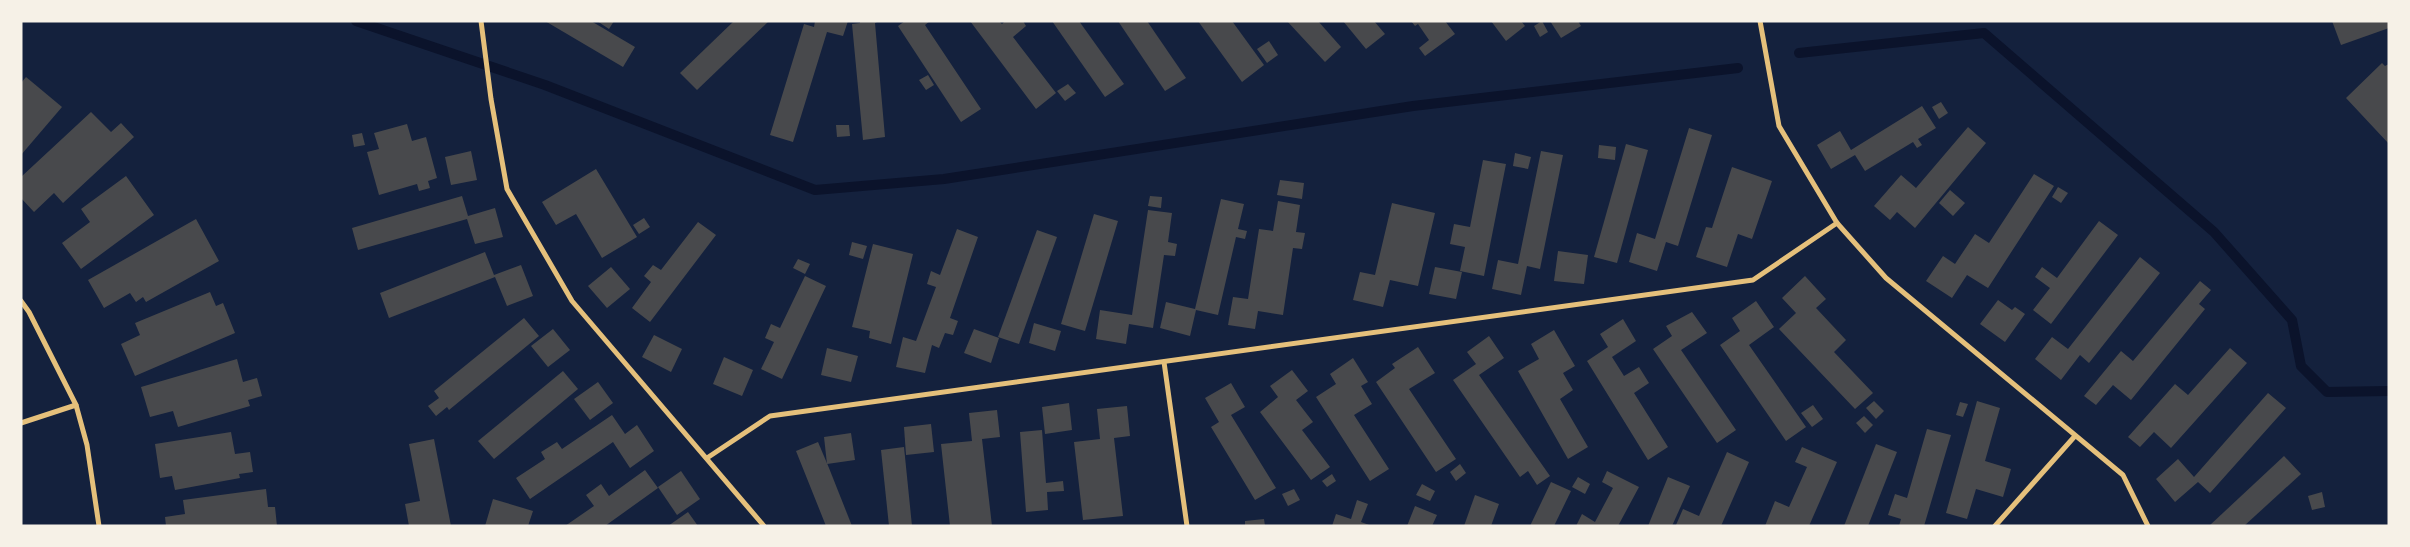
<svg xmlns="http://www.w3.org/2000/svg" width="2410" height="547" viewBox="0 0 2410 547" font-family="'Noto Serif',serif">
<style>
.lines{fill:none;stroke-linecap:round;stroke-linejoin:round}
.stream{stroke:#0b132b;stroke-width:10}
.building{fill:#48494c}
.minor{stroke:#e5c07b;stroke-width:5}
</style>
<rect width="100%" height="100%" fill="#14213d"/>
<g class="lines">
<g class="stream">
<polyline points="356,21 545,85 815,190 944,179 1413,106 1738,68"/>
<polyline points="1799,53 1984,33 2214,232 2292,320 2301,366 2327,392 2389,391"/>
</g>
</g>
<g class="building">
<polygon points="545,21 591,21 635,47 623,67"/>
<polygon points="597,21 614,21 609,29"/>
<polygon points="734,21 769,21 697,90 680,73"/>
<polygon points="815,21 848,21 843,36 827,32 793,142 770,135 804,24 814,27"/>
<polygon points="860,21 879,21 875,23 885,137 863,140 852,24 860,23"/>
<polygon points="905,21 930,21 925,25 981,109 961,122 898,26"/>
<polygon points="970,21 999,21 1002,24 1005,21 1023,21 1026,26 1013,37 1056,93 1036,109"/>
<polygon points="1052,21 1079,21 1124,84 1105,97"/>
<polygon points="1118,21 1147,21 1186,78 1165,91"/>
<polygon points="1198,21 1232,21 1264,65 1242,82"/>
<polygon points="1287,21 1318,21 1341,47 1325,62"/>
<polygon points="1343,21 1374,21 1385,34 1366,49"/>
<polygon points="1411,21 1445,21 1455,34 1425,56 1419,48 1429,40 1418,24 1415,26"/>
<polygon points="1491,21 1521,21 1525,26 1506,41"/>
<polygon points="1542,21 1548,32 1540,37 1534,26"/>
<polygon points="1550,21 1578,21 1581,26 1561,38"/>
<polygon points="2332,21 2389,21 2389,28 2341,45"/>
<polygon points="1269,41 1278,55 1267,63 1257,49"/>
<polygon points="2382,63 2385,66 2389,64 2389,144 2346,98"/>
<polygon points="928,75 934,85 926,90 919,80"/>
<polygon points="26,77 62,107 21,155 21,83"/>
<polygon points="1068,84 1076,93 1065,101 1057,91"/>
<polygon points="1941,102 1948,113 1939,119 1932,107"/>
<polygon points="1922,106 1936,128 1918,139 1922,145 1917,148 1913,142 1865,171 1855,155 1831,169 1817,145 1840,131 1851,150"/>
<polygon points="91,112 111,132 121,123 134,137 63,203 54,193 34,212 21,198 21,177"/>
<polygon points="407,124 412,141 426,137 437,178 428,181 430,188 419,191 417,184 379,195 367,152 379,149 374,133"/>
<polygon points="836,125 849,125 850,136 837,137"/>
<polygon points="1968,127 1986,143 1915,228 1897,212 1890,220 1874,206 1901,175 1916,188"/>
<polygon points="1689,128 1712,135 1678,246 1666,242 1657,271 1629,262 1637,233 1655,239"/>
<polygon points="362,133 365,145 354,147 352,135"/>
<polygon points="1626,144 1648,150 1617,263 1594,257"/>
<polygon points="1599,145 1616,147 1615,160 1598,158"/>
<polygon points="471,151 477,180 451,185 445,157"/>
<polygon points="1541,151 1563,155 1540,269 1527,266 1521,295 1492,289 1498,260 1518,264"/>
<polygon points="1515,153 1531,157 1528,169 1513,166"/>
<polygon points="1483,160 1506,164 1484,276 1460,271 1465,247 1450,244 1454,224 1470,227"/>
<polygon points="1732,167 1772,181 1752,239 1738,234 1727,267 1696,257 1706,227 1712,228"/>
<polygon points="596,169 637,237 602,258 576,214 556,225 542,202"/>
<polygon points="2034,174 2054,186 1988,288 1967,275 1952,298 1926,281 1943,256 1955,264 1975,234 1989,243"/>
<polygon points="126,176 154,215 81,269 62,243 90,222 81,209"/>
<polygon points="1280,180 1304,183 1302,199 1277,195"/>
<polygon points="2058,187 2068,193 2061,203 2052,197"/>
<polygon points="1950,190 1965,203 1953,216 1939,203"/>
<polygon points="462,196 468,216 495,208 503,237 475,244 467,219 358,250 352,228"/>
<polygon points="1150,196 1162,197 1161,208 1148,206"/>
<polygon points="1221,199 1244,204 1238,229 1247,231 1245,239 1236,237 1218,315 1196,310 1190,336 1160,328 1166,302 1195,309"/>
<polygon points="1278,201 1300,205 1296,232 1305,233 1302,249 1293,248 1283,315 1258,311 1255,329 1228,325 1233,297 1248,299 1259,229 1273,231"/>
<polygon points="1392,203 1435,213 1418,286 1390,280 1383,307 1353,300 1360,272 1375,275"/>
<polygon points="1148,210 1172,213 1168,242 1177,244 1175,256 1164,255 1153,328 1129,324 1126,344 1096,339 1100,310 1132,315"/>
<polygon points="1094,214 1118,221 1085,331 1061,324"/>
<polygon points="644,218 650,227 639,234 633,225"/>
<polygon points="196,219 219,261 146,302 143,297 136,302 130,293 104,308 88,280"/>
<polygon points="2099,221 2118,235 2051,324 2033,310 2050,288 2035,277 2042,267 2057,278"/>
<polygon points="698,222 716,235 650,322 632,308 651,282 644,276 653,265 661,270"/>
<polygon points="957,229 978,237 950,318 958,321 953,335 945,333 939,348 932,345 925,373 896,367 903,337 916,341 936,287 927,284 931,271 940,275"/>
<polygon points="1037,230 1057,237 1019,344 998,337"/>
<polygon points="852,242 867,246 863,259 849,255"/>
<polygon points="873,244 913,254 891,344 869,338 870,331 852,327"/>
<polygon points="1558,251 1588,255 1584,284 1554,281"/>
<polygon points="485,252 494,275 521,265 533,296 507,306 495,277 389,318 380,293"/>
<polygon points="2140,257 2160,273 2089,363 2080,355 2061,380 2035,359 2052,337 2068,349"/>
<polygon points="798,259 810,264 805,274 793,268"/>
<polygon points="611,267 630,289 607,308 588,286"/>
<polygon points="1435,267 1462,272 1456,299 1429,294"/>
<polygon points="805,276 826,286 782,379 761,369 774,342 765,338 771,324 780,328"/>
<polygon points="1805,276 1826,299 1816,308 1846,340 1834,352 1873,393 1855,409 1779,329 1796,313 1782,298"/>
<polygon points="2200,281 2211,290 2199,304 2205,309 2131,400 2113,385 2096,405 2084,396 2121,351 2133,361"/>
<polygon points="210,292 216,306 223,303 235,333 135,376 121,344 140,335 135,323"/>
<polygon points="1998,300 2012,310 2015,307 2025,314 2005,342 1980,324"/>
<polygon points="1756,301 1774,327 1749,345 1806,427 1786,441 1720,345 1740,331 1732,318"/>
<polygon points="1692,312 1707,333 1681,350 1736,430 1717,443 1653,349 1672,336 1666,326"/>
<polygon points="524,318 539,336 449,410 447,407 436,416 428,406 439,398 434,391"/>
<polygon points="1623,319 1636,341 1612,357 1624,376 1639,367 1649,383 1634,393 1668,447 1648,460 1587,361 1608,347 1600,334"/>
<polygon points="1034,323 1061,331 1055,351 1029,343"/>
<polygon points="553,329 570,350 548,367 531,346"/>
<polygon points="974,329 999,338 991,363 964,353"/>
<polygon points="1554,330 1575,366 1563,373 1573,390 1560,399 1588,447 1568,459 1518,371 1539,359 1531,344"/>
<polygon points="654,335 682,349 671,372 642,357"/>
<polygon points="1489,336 1504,358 1479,375 1550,476 1537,485 1528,471 1520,477 1453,380 1476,364 1467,352"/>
<polygon points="1418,347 1435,373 1409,389 1456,459 1436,472 1376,382 1395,368 1392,364"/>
<polygon points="827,348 858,356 851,382 821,375"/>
<polygon points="2230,348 2247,363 2171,448 2154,432 2140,447 2128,437 2175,384 2188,395"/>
<polygon points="724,357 753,370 742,396 713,384"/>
<polygon points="1353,358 1368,382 1361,386 1372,404 1354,415 1389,469 1370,481 1316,397 1336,384 1330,374"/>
<polygon points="237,359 243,382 257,378 262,396 248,400 250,406 178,427 173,411 150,417 141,387"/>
<polygon points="1292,370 1308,391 1296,400 1313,422 1302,430 1330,467 1311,480 1260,412 1278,397 1270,386"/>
<polygon points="563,371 578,389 494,459 478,441"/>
<polygon points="598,382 613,403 590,420 574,399"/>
<polygon points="1231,383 1245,407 1231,415 1276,488 1255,500 1211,427 1219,422 1205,398"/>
<polygon points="2268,393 2286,408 2210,493 2198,482 2175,502 2156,479 2178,459 2194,477"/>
<polygon points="1874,401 1884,411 1876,419 1866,408"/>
<polygon points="1977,401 2000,408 1985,461 2011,469 2003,497 1976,489 1967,519 1946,513"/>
<polygon points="1960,402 1968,404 1963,417 1956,415"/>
<polygon points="1069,403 1072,430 1045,434 1042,407"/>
<polygon points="1813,405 1823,419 1812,427 1801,413"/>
<polygon points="1127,406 1130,436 1114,438 1123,516 1083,520 1074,442 1100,439 1097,409"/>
<polygon points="997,410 1000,437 982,439 992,526 950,526 941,444 972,441 969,413"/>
<polygon points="612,415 625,434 637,425 654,451 630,468 613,442 530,499 516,478 545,459 541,452 557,442 562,449"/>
<polygon points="1864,416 1873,425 1865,433 1856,423"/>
<polygon points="931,424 934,452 906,455 904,427"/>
<polygon points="1927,429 1951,435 1924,526 1899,526 1901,519 1888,515 1895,494 1907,498"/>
<polygon points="1042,430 1046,483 1063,481 1064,491 1047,492 1048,510 1026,512 1020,432"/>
<polygon points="231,432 235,454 250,452 253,472 239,474 240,478 175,490 172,476 160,478 155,444"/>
<polygon points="851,433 855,460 827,464 824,437"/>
<polygon points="434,439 451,526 409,526 405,504 420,501 409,444"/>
<polygon points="818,442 829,468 852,526 826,526 796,451"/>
<polygon points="1876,444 1897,452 1868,526 1844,526"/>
<polygon points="904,447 912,526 889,526 881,450"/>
<polygon points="1802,447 1837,462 1809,526 1765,526 1775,501 1789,507 1807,467 1795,462"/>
<polygon points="1727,452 1749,462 1721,526 1676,525 1683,509 1699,516"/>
<polygon points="2284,456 2301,474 2244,526 2209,526"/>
<polygon points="1460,464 1466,473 1456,481 1450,472"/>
<polygon points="645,470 658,488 605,526 565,526 594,506 586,495 601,484 609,496"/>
<polygon points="681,471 700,499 677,515 658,487"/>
<polygon points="1607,471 1639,487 1618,526 1576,526 1582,514 1595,522 1613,488 1602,482"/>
<polygon points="1332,474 1336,481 1327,487 1322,481"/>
<polygon points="1578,477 1590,484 1585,494 1572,487"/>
<polygon points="1668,477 1690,486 1672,526 1648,526"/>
<polygon points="1551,482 1571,491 1554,526 1530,526"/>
<polygon points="1422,484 1435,491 1430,501 1416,495"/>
<polygon points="266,489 268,507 275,507 277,526 166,526 165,517 185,514 183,500"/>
<polygon points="1294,489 1300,500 1288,506 1282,494"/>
<polygon points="2322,492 2325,507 2312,510 2308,496"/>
<polygon points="1475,495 1499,504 1491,526 1464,526"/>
<polygon points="493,499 533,511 528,526 485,526"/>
<polygon points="1357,500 1368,504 1361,522 1372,526 1332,526 1336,514 1351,519"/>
<polygon points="1415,506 1437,515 1432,526 1407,526"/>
<polygon points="688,512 698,526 668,526"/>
<polygon points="1264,519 1265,526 1245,526 1245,521"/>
</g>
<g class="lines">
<g class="minor">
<polyline points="481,21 491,99 507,189 572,301 764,526"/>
<polyline points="1760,21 1779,126 1837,223 1886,278 2123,475 2148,526"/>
<polyline points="21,301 29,312 76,405 87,445 99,526"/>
<polyline points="1164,362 1187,526"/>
<polyline points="21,423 76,405"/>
<polyline points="707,458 770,416 1753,280 1837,223"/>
<polyline points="1995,526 2075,436"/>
</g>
</g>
<rect width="2410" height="547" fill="none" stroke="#f6f1e7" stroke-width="45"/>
</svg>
